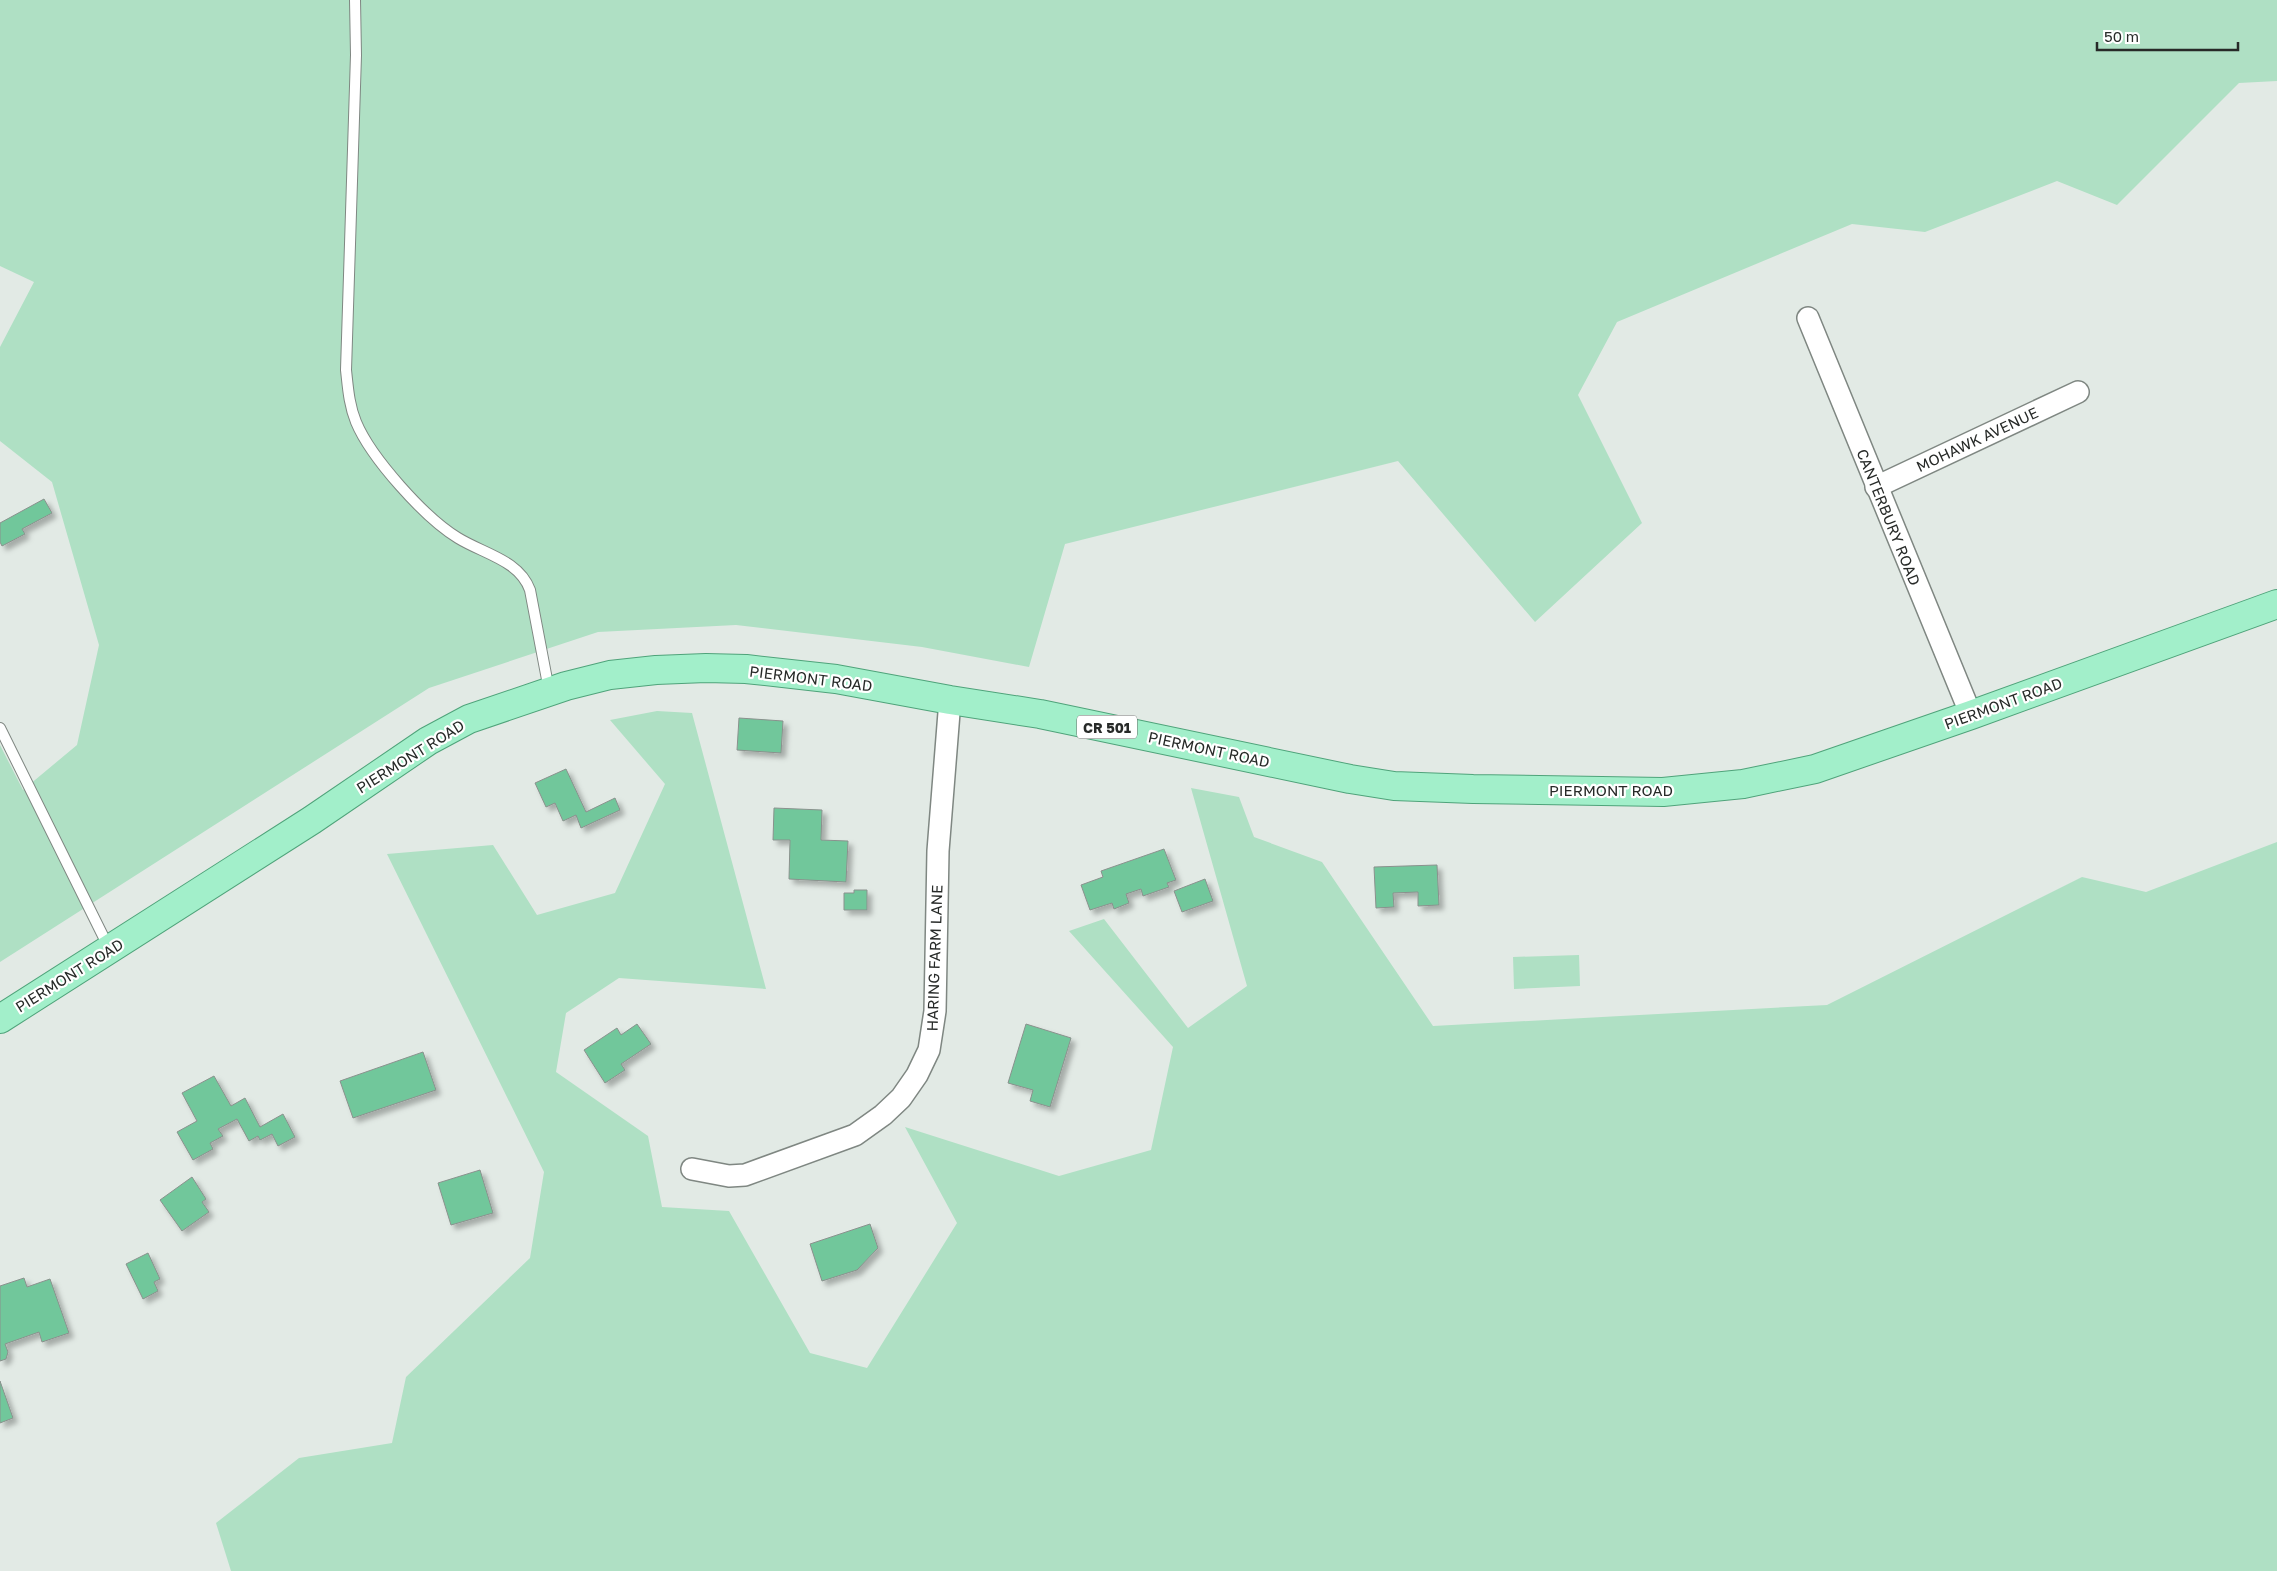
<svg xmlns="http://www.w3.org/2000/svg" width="2277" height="1571" viewBox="0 0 2277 1571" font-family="'Golos Text',sans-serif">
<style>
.green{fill:#afe0c4}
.building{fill:#71c79b;stroke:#8a918d;filter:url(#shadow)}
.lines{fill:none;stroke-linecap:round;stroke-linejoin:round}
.lane-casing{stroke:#7f8782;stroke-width:12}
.street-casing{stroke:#7f8782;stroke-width:24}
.primary-casing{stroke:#4fa37a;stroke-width:30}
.lane{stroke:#fff;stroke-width:10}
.street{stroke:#fff;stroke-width:21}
.primary{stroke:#a2efca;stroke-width:28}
.labels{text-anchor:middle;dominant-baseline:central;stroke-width:4.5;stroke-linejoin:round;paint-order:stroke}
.shield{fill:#fff;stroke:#686a68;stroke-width:1}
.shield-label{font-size:14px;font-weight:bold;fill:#272a28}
.street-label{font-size:15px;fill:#272a28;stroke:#fff}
</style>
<defs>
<filter id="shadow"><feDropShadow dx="4.5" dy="4.5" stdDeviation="2.5" flood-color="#0004"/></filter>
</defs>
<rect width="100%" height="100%" fill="#e2eae5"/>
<g class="green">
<polygon points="0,0 2277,0 2277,81 2239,83 2117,205 2057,181 1925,232 1852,224 1617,322 1578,395 1642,523 1535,622 1398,461 1065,544 1029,667 922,647 736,625 598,632 429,688 0,962 0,745 23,790 77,745 99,645 52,482 0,441 0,347 34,282 0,266"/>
<polygon points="657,711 692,713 766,989 619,978 566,1013 556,1072 648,1136 662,1207 729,1211 810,1353 867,1368 957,1223 905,1127 1059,1176 1151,1150 1173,1047 1069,931 1104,919 1188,1028 1247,986 1191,788 1239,797 1254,837 1322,862 1433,1026 1827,1005 2082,877 2146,892 2277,842 2277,1571 231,1571 216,1523 299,1458 392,1443 406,1377 530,1258 544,1172 387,854 493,845 537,915 615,893 665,784 610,720"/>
<polygon points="1579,955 1580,986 1514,989 1513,957"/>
</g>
<g class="building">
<polygon points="44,499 52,513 22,529 25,534 2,546 0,542 0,523"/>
<polygon points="739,718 783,721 781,753 737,750"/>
<polygon points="566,769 586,812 615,798 620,810 581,828 576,815 563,821 555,803 546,807 535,783"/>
<polygon points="774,808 822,810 821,840 848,841 846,882 789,879 790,840 773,840"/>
<polygon points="1164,849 1176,880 1167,883 1169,887 1143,896 1141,889 1126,894 1129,903 1114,909 1112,903 1090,910 1081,885 1103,877 1101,871"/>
<polygon points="1437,865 1439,905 1418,906 1418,892 1393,893 1394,907 1376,908 1374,867"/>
<polygon points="1205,879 1213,901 1182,912 1174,891"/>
<polygon points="854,890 867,890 867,910 844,910 844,893 854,893"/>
<polygon points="637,1024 651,1044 621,1064 625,1070 605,1083 584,1050 617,1028 621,1035"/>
<polygon points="1026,1024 1071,1038 1050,1107 1030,1101 1033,1090 1008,1083"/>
<polygon points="423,1052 436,1090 353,1118 340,1081"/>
<polygon points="214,1076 231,1106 245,1098 260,1127 283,1114 295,1137 278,1146 272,1134 260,1140 258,1136 249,1141 237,1119 218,1129 223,1136 210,1143 213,1149 193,1160 177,1132 197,1121 182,1093"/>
<polygon points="480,1170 493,1213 451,1225 438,1183"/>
<polygon points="192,1177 206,1199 202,1202 209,1212 182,1231 160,1200"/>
<polygon points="870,1224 878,1248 857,1270 822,1281 810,1244"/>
<polygon points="148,1253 160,1279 154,1282 158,1291 143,1299 126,1264"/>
<polygon points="24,1278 27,1287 50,1279 69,1333 42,1342 39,1332 5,1344 8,1352 6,1359 0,1361 0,1286"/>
<polygon points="0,1381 13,1418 0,1423"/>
</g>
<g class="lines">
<g class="lane-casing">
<g id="lane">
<path d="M 355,0 L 356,55 L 346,370 C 348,388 349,405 356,422 C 371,458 425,518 458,538 C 484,554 519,560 530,590 L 549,690"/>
<polyline points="0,728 109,948"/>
</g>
</g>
<g class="street-casing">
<g id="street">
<polyline points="1808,318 1971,715"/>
<polyline points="1876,487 2078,392"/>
<polyline points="692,1169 729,1176 745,1175 855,1135 883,1115 901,1098 917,1075 929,1050 935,1011 938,851 950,700"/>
</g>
</g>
<g class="primary-casing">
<polyline id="primary" points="0,1019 312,820 428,741 469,719 566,686 610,675 656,670 706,668 746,669 836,679 950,700 1040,714 1350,779 1394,786 1473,789 1663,792 1743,784 1815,769 1971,715 2277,604"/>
</g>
<use href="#lane" class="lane"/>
<use href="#street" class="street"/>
<use href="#primary" class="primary"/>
</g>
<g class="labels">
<rect class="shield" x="1077" y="715.5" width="60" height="23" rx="4"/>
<g class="shield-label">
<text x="1107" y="727">CR 501</text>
</g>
<g class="street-label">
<text transform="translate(1977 439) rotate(-25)">MOHAWK AVENUE</text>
<text transform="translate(1889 517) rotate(68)">CANTERBURY ROAD</text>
<text transform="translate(811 678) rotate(7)">PIERMONT ROAD</text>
<text transform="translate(2003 703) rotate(-20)">PIERMONT ROAD</text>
<text transform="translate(1209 749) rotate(12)">PIERMONT ROAD</text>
<text transform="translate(410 756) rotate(-32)">PIERMONT ROAD</text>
<text x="1611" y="790">PIERMONT ROAD</text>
<text transform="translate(934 958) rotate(-88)">HARING FARM LANE</text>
<text transform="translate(69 975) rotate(-32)">PIERMONT ROAD</text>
</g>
</g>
<path d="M2097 42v8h141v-8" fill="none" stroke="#272a28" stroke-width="2.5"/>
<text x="2104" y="42" font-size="15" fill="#272a28" stroke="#ffffff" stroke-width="4" paint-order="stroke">50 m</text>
</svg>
